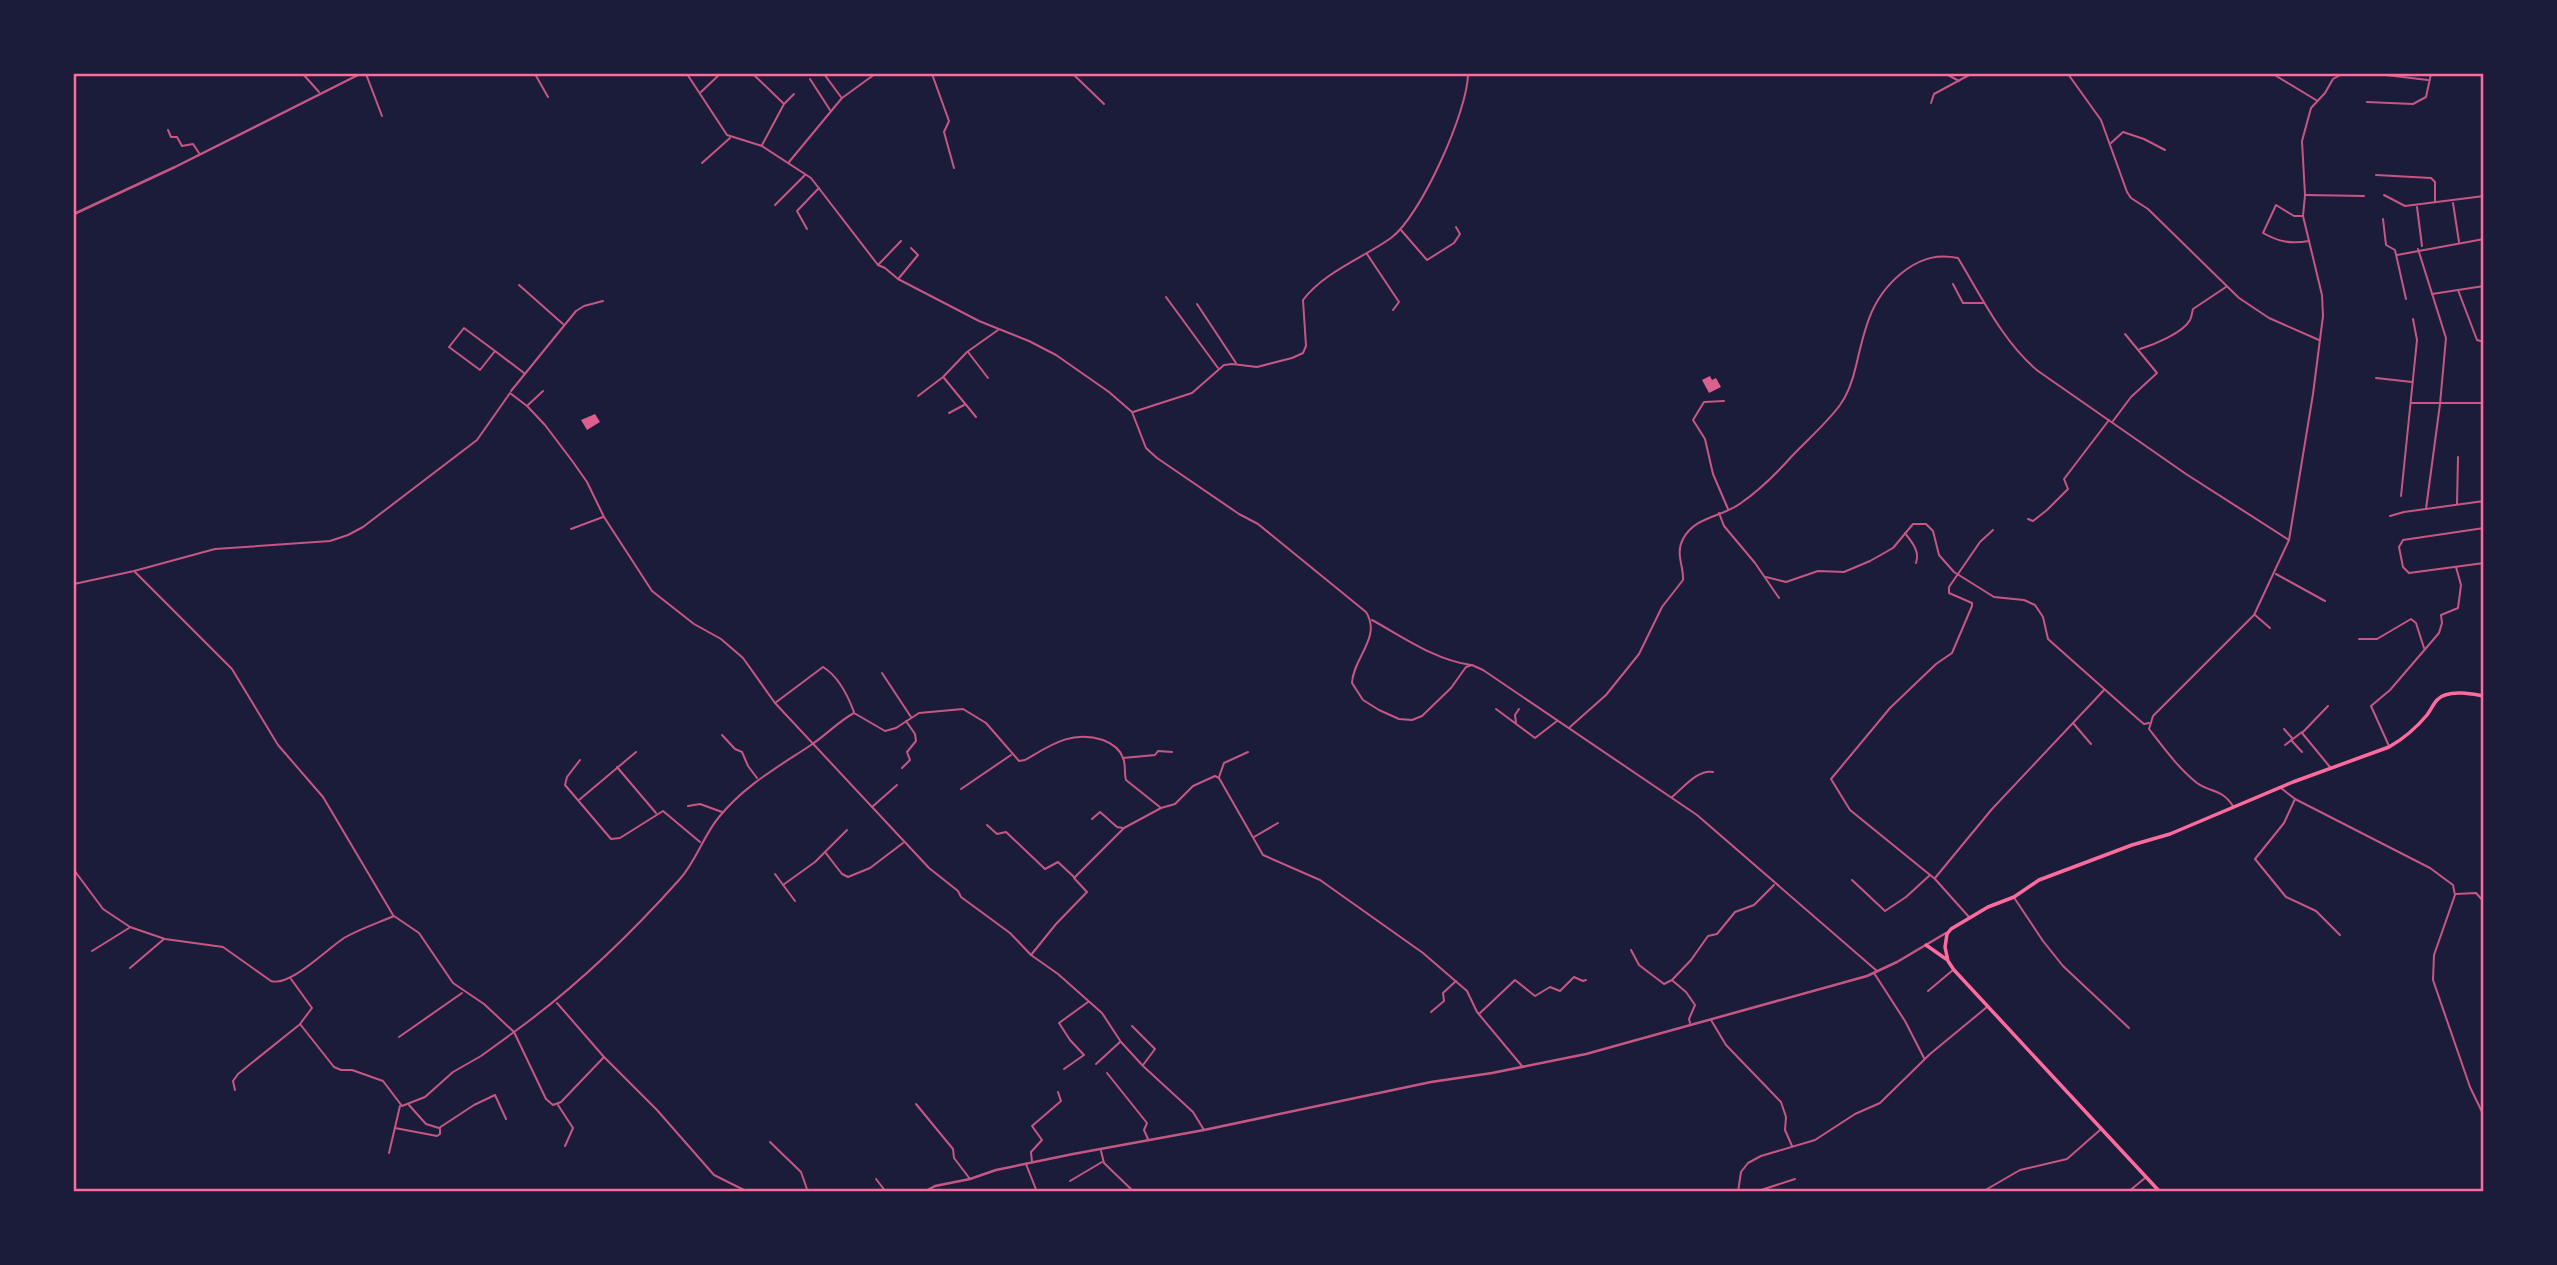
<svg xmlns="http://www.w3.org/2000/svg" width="2557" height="1265" viewBox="0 0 2557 1265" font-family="'Fira Sans',sans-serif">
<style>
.building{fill:#dd5f8e}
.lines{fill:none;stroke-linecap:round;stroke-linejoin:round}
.minor{stroke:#c65784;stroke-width:2}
.tertiary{stroke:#c65784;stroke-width:2.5}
.trunk{stroke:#ff6b9d;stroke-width:3.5}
.neatline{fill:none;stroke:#ff6b9d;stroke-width:2.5}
</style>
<rect width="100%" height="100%" fill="#1b1b3a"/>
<g class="building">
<polygon points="1710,376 1712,380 1716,378 1721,387 1709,393 1702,380"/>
<polygon points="595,414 600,422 587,430 581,420"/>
</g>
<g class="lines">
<g class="minor">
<polyline points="303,74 319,92"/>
<polyline points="366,74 382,116"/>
<polyline points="535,74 548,97"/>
<path d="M 687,74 L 727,135 L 762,146 L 811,178 L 878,265 L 885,268 L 898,279 L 979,321 L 1029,341 L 1056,355 L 1109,392 L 1132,412 L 1146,448 L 1157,458 L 1239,514 L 1258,524 L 1366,612 C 1382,637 1353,658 1352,683 L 1363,700 L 1379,710 L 1399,719 L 1412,720 L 1422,716 L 1451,688 L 1466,667 L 1472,665 L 1483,670 L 1697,815 L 1877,971"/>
<polyline points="753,74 783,103"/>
<polyline points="824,74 841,97"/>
<polyline points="932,74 949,121 944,132 954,168"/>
<polyline points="1073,74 1104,104"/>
<polyline points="1946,74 1959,81"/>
<polyline points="2068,74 2101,120 2127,192 2131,198 2148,209 2239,298 2269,318 2319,340"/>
<polyline points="2273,74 2316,100"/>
<polyline points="2377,74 2428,80"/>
<polyline points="810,79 830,110"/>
<polyline points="701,92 720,74"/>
<polyline points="2367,102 2413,104 2426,97 2431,74"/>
<polyline points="1931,103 1934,94 1971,74"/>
<polyline points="168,130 171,137 177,137 182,146 193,144 199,153"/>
<polyline points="2111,143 2123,132 2144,139 2165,150"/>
<polyline points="762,145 784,104 794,94"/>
<polyline points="789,162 842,98 875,74"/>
<polyline points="702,163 730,138"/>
<polyline points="2376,175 2431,178 2435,182 2435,202"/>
<polyline points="2306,195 2364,196"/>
<polyline points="2384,195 2405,206 2484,196"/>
<polyline points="2453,203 2459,242"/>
<polyline points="775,205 805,175"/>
<polyline points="2417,207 2422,246"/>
<path d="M 2303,216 L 2294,216 L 2276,205 L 2263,233 C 2279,242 2291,244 2309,241"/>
<polyline points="2383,219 2386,245 2395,250 2406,299"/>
<polyline points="807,229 797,211 819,188"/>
<polyline points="1401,230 1427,260 1454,243 1460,234 1456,227"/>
<polyline points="2418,249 2446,338 2440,404 2426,509"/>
<polyline points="1367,254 1399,302 1393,310"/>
<polyline points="2397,255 2484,239"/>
<polyline points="878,265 901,241"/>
<polyline points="899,278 918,255 911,248"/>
<polyline points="1953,284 1963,303 1983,303"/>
<polyline points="519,285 563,324"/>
<polyline points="2458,290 2477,340 2484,342"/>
<polyline points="2432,294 2484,286"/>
<polyline points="1166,297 1218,368"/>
<polyline points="1197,304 1236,363"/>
<path d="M 2140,349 C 2153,345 2183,333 2190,320 C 2192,316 2192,312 2193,309 L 2226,287"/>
<polyline points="495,351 464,328 449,347 480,370 495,351 524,373"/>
<polyline points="968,352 988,378"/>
<polyline points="944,378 976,417"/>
<polyline points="2376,378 2412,382"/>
<polyline points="511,391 576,311 584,306 603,301"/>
<polyline points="918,396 943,377 967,352 998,330"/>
<polyline points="1724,401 1704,402 1693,420 1705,439 1713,474 1728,509"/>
<polyline points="2411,403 2484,403"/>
<polyline points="528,405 543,391"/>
<path d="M 1133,412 L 1192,393 L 1224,365 L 1232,364 L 1257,367 L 1292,358 L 1303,353 L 1306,346 L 1303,300 C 1324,272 1363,258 1391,238 C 1421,216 1468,110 1468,74"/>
<polyline points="949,413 964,405"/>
<polyline points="2113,421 2131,397 2157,373 2125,334"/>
<polyline points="2401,496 2417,340 2413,319"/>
<polyline points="2457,504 2458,457"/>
<polyline points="1719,513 1724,526 1755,563 1779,598"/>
<polyline points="2390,516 2404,512 2484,501"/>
<polyline points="2028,519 2033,521 2047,510 2068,489 2064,479 2109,420"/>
<polyline points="2484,528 2403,540 2399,547 2403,567 2409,573 2484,563"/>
<polyline points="571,529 603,517"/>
<path d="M 1905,533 C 1912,542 1920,551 1916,563"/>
<polyline points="135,572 232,669 278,745 323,797 393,915"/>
<polyline points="2276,574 2325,601"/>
<polyline points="1766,577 1786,582 1818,571 1844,572 1870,561 1893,548 1913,524 1926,524 1933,531 1939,555 1954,572 1994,597 2024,600 2035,605 2043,617 2048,639 2138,719 2144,724 2149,723"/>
<polyline points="74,584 134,571 215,549 330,541 348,535 363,527 477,440 510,393 527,406 545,425 573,462 587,482 604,517 652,591 694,624 721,639 743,658 775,703 929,868 958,891 961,897 1010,933 1031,955 1058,974 1102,1013 1121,1042 1143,1066 1193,1112 1204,1130"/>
<polyline points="2255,615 2270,628"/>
<path d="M 1372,620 C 1403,637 1435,660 1471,665"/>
<polyline points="2359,639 2377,639 2411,619 2416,623 2424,648"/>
<polyline points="882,673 911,717"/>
<path d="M 775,703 L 823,667 C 838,676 848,696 854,712"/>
<polyline points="2328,706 2302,733 2330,767"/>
<polyline points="1496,709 1535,738 1557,721"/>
<polyline points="1516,723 1515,715 1519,709"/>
<polyline points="2073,723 2091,744"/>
<path d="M 1570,727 L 1606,695 L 1639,654 L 1662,607 L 1683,580 C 1684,566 1675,554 1683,539 C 1695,516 1723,517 1741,503 C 1761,489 1776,474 1792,456 C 1808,439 1826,424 1840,405 C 1848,394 1853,379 1856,366 C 1865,326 1872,294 1907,269 C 1923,258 1938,254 1958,258 C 1981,296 2003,342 2038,371 L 2186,474 L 2289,540"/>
<polyline points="2284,729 2292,738"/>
<polyline points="722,735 735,749 742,752 748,766 757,778"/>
<polyline points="2291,740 2302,752"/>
<polyline points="2285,745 2302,732"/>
<polyline points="2389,746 2371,706 2390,690 2439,633 2442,623 2441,615 2458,608 2461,585 2456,567"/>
<polyline points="1123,758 1155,755 1158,751 1172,752"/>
<polyline points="580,760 567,777 565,785 611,839 620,838 663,811 700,842"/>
<polyline points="617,767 656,813"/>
<polyline points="902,768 910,760 907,752 916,741 915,734 906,721"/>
<polyline points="1219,777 1224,763 1248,752"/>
<polyline points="2281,788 2295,799 2430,868 2453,885 2455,895 2434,955 2433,980 2470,1087 2484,1116"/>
<polyline points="961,789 1011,755"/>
<path d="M 1672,797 C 1684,787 1698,769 1713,772"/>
<polyline points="2295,799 2284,823 2255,859 2286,897 2316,911 2340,935"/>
<polyline points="579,800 636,752"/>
<polyline points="688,806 700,804 722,812"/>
<path d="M 2233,806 C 2221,788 2211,793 2197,783 C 2179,769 2163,747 2149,729 L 2153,716 L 2254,615 L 2289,540 L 2313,394 L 2323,316 L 2322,295 L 2303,216 L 2305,195 L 2302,141 L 2311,108 L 2325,93 L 2333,79 L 2342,74"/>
<polyline points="872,807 897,785"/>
<polyline points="1092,819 1100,812 1117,827 1123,828"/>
<polyline points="987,825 997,834 1006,832 1045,869 1058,862 1074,877"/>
<polyline points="1254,837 1278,823"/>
<polyline points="825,852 842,874 848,877 870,868 903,843"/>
<path d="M 74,870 L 103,909 L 130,927 L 165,939 L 223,947 L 271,981 C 290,987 327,949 344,938 C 359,929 378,923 394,916 L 419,933 L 453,983 L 484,1004 L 514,1032 C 575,988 629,936 679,880 C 696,862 703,836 719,817 C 745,785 778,767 811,745 C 826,735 839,721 854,713 L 885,731 L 896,728 L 919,713 L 963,709 L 986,723 L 1019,761 L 1025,760 C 1051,745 1071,730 1103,740 C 1111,743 1120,749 1123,758 C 1126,764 1124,773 1126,780 L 1161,808"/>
<polyline points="775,874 795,901"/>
<polyline points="1935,878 1992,809 2104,690"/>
<polyline points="1852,880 1885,911 1906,897 1930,875"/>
<polyline points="783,885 815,862 847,830"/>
<polyline points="2456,894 2476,893 2484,902"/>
<polyline points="2015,899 2043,941 2063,966 2129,1028"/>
<polyline points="1969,917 1935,879 1850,810 1831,779 1890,708 1936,664 1952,653 1972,606 1972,603 1949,593 1949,587 1980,542 1993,530"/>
<polyline points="1631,950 1639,965 1664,984 1672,980 1691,960 1708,936 1717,934 1735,912 1754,905 1774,885"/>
<polyline points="92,951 129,928"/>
<polyline points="1031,955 1056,924 1087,892 1074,878 1124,828 1161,808 1175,804 1193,786 1215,776 1219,778 1263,855 1320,880 1423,953 1467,991 1477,1012 1522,1066"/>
<polyline points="130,968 164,939"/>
<polyline points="1874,973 1905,1021 1924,1058"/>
<polyline points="291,979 312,1008 300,1024 334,1067 341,1070 352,1070 383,1081 402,1106 425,1097 453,1072 481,1056 514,1032 546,1099 553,1105 561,1102 604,1057"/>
<polyline points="1673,981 1686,992 1695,1005 1689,1019 1690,1023"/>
<polyline points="1928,991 1953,970"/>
<polyline points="557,1003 604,1057 657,1110 714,1175 748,1192"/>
<polyline points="1431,1012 1444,1001 1443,993 1456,981"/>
<polyline points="1479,1014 1515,980 1535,996 1550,987 1560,991 1574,977 1583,981 1586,980"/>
<polyline points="1711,1020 1726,1045 1781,1102 1786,1117 1785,1130 1792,1146"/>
<polyline points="1132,1026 1155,1049 1143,1065"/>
<polyline points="399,1037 462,993"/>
<polyline points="1096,1064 1120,1042"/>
<polyline points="1064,1069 1084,1055 1070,1040 1059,1023 1088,1002"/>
<polyline points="1107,1073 1147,1123 1144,1130 1148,1139"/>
<polyline points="235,1090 233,1081 238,1074 299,1025"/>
<polyline points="916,1104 953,1149 954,1158 970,1179"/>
<polyline points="409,1105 426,1124 439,1128 474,1105 495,1095 506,1119"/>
<polyline points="558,1105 573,1128 565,1146"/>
<polyline points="395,1128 437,1136 440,1134 440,1129"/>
<polyline points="770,1142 801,1172 808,1192"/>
<polyline points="1101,1151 1104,1163 1134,1192"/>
<polyline points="389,1153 400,1106"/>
<polyline points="1032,1162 1031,1152 1042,1140 1032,1126 1061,1101 1058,1092"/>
<polyline points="1026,1164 1037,1192"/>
<polyline points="876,1179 886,1192"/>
<polyline points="1070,1181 1102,1162"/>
<polyline points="1738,1192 1741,1172 1748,1163 1761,1156 1815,1140 1855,1114 1880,1103 1930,1054 1987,1007"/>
<polyline points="1755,1192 1795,1179"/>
<polyline points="1982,1192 2020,1170 2067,1159 2100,1130"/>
<polyline points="2128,1192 2145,1178"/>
</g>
<g class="tertiary">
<polyline points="74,214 175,167 360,74"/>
<polyline points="924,1192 935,1186 970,1179 996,1170 1073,1154 1204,1130 1431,1082 1492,1073 1586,1054 1867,976 1897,962 1946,933"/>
</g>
<g class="trunk">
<polyline points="1926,945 1946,959"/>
<path d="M 2160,1192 L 1954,970 L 1948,961 L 1945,947 L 1947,934 L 1951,929 L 1988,907 L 2014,897 L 2039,880 L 2132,845 L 2170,834 L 2293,782 L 2389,747 C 2403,739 2417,727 2427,715 C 2433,707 2435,698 2445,695 C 2457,691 2471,694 2484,696"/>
</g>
</g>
<rect width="2557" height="1265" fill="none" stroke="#1b1b3a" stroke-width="150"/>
<rect x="75" y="75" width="2407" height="1115" class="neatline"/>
</svg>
